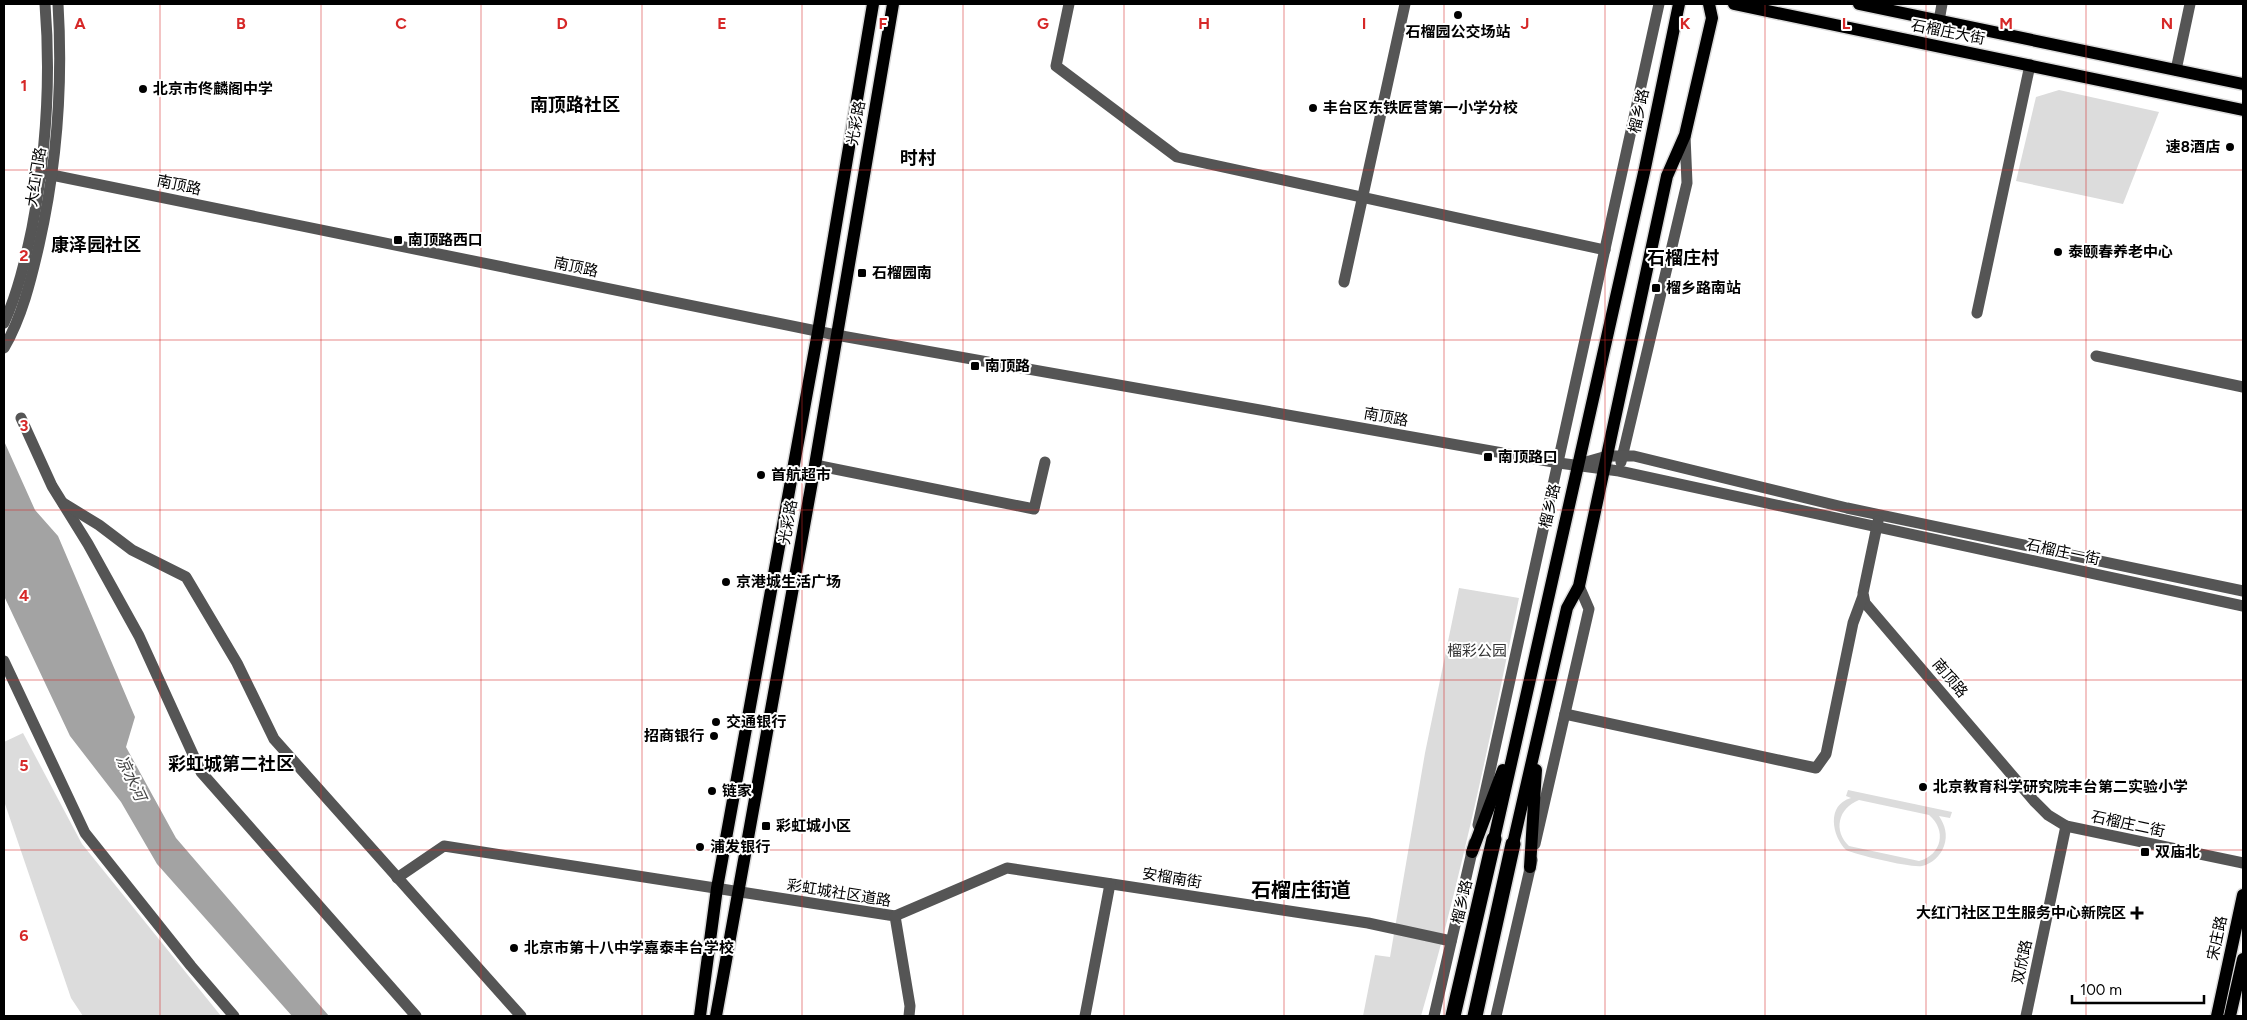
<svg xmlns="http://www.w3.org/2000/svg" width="2247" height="1020" viewBox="0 0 2247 1020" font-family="Figtree,'Noto Sans SC',sans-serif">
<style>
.green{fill:#dcdcdc;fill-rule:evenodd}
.water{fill:#a3a3a3}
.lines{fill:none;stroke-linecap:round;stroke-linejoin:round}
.major-casing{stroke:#dbdbdb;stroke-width:15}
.highway-casing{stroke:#dbdbdb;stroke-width:18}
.minor{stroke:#555;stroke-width:11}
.major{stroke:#000;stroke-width:12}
.highway{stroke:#000;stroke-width:15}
.grid{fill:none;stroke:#d62828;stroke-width:1;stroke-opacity:0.55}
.poi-dot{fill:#000;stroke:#fff;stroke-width:2}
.labels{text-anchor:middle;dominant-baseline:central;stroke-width:4;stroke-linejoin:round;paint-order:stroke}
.poi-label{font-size:15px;font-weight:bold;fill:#000;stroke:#fff;text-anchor:start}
.street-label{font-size:15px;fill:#000;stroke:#fff}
.park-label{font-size:15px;fill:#333;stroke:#fff}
.water-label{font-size:16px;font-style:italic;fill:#444;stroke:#fff}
.quarter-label{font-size:18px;font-weight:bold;fill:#000;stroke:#fff}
.district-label{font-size:20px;font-weight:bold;fill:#000;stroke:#fff}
.grid-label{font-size:16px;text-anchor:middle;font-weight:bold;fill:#d62828;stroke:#fff;stroke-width:4;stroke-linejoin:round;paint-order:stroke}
</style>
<rect width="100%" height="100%" fill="#fff"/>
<g class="green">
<polygon points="2059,90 2159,112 2123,204 2016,181 2036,97"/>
<path d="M 1459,588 L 1519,598 C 1490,739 1461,879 1421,1016 L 1363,1016 L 1375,955 L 1390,957 L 1425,753 Z"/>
<polygon points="23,733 82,844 221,1016 83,1016 71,998 4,801 4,742"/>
<path d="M 1848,790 L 1952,812 L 1950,818 L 1939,816 C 1945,825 1948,835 1944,846 C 1941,855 1932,864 1922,866 C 1911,868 1857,855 1846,850 C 1832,836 1826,805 1851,798 L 1846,796 ZM 1859,800 L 1929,815 C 1947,830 1942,855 1919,861 L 1849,846 C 1833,831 1838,808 1859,800 Z"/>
</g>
<polygon class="water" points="4,441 35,510 58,536 135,717 126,747 176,838 329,1016 292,1016 157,864 121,802 70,736 4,596"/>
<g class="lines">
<g class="major-casing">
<g id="major">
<polyline points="1734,4 2243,110"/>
<polyline points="1859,4 2243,84"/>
<polyline points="1494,839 1645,168 1679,4"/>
<polyline points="1513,844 1567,608 1579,586 1667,176 1685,135 1712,18 1709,4"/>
<polyline points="1472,852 1503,770"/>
<polyline points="1530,867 1536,770"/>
<polyline points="700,1016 717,888 818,332 873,4"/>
<polyline points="716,1016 815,465 893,4"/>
<polyline points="2217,1016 2243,895"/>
<polyline points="2230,1016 2243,959"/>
</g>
</g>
<g class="highway-casing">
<g id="highway">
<polyline points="1453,1016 1494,839"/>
<polyline points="1475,1016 1513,844"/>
</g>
</g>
<g class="minor">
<polyline points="1069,4 1056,66 1177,157 1605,250"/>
<polyline points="1939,21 1942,4"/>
<polyline points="2176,70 2190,4"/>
<polyline points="42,173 836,335 1559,463 1619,471 2243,606"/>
<polyline points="1344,282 1405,4"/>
<polyline points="1977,313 2030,65"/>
<path d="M 4,323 C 18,292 25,261 32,228 C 46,154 51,79 45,4"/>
<path d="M 4,348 C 22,317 31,280 39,245 C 57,165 63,85 58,4"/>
<polyline points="2096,356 2243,387"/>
<polyline points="21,418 52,486 88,544 139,636 201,772 416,1016"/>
<polyline points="1621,462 1687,183 1685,136"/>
<polyline points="1579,464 1607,456 1634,456 1847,508 2243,591"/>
<polyline points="815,465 1034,509 1045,462"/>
<polyline points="63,503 99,525 132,550 186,577 237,663 274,739 521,1016"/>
<polyline points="1878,521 1863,593 1865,603 2034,801 2048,815 2066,826 2243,863"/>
<polyline points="4,661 85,833 191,966 234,1016"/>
<polyline points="1565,714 1816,768 1826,754 1853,623 1863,596"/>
<polyline points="1478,825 1659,4"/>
<polyline points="1535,844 1589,609 1579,586"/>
<polyline points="397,878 444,846 895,916 910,1006 909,1016"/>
<polyline points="895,916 1007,868 1368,923 1451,941"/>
<polyline points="1085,1016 1110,884"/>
<polyline points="1434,1016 1474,843"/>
<polyline points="1496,1016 1532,860"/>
<polyline points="2026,1016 2066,826"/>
</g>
<use href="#major" class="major"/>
<use href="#highway" class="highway"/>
</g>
<path class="grid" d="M 160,4 L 160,1016M 321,4 L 321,1016M 481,4 L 481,1016M 642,4 L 642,1016M 802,4 L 802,1016M 963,4 L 963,1016M 1124,4 L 1124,1016M 1284,4 L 1284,1016M 1444,4 L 1444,1016M 1605,4 L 1605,1016M 1765,4 L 1765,1016M 1926,4 L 1926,1016M 2086,4 L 2086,1016M 4,170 L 2243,170M 4,340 L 2243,340M 4,510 L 2243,510M 4,680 L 2243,680M 4,850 L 2243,850"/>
<g class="poi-dot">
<circle cx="1458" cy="15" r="5"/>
<circle cx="143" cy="89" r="5"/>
<circle cx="1313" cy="108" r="5"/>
<circle cx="2230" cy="147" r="5"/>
<rect x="393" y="235" width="10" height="10" rx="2.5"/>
<circle cx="2058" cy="252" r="5"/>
<rect x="857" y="268" width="10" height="10" rx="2.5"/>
<rect x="1651" y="283" width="10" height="10" rx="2.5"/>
<rect x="970" y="361" width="10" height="10" rx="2.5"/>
<rect x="1483" y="452" width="10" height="10" rx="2.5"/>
<circle cx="761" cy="475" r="5"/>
<circle cx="726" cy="582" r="5"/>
<circle cx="716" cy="722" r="5"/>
<circle cx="714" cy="736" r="5"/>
<circle cx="1923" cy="787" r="5"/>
<circle cx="712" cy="791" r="5"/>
<rect x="761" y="821" width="10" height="10" rx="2.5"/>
<circle cx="700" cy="847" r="5"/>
<rect x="2140" y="847" width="10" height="10" rx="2.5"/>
<path d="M2134.5 905.5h5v5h5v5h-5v5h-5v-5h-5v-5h5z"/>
<circle cx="514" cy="948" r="5"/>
</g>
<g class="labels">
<g class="poi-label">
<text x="1458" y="32" text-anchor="middle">石榴园公交场站</text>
<text x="153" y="89">北京市佟麟阁中学</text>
<text x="1323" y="108">丰台区东铁匠营第一小学分校</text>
<text x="2220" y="147" text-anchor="end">速8酒店</text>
<text x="408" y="240">南顶路西口</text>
<text x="2068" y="252">泰颐春养老中心</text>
<text x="872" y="273">石榴园南</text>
<text x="1666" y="288">榴乡路南站</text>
<text x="985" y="366">南顶路</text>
<text x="1498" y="457">南顶路口</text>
<text x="771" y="475">首航超市</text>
<text x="736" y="582">京港城生活广场</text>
<text x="726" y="722">交通银行</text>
<text x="704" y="736" text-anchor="end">招商银行</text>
<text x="1933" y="787">北京教育科学研究院丰台第二实验小学</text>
<text x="722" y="791">链家</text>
<text x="776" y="826">彩虹城小区</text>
<text x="710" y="847">浦发银行</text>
<text x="2155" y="852">双庙北</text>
<text x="2126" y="913" text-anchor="end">大红门社区卫生服务中心新院区</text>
<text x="524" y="948">北京市第十八中学嘉泰丰台学校</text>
</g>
<g class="street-label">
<text transform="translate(1948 32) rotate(11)">石榴庄大街</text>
<text transform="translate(1639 111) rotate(-78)">榴乡路</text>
<text transform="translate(856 123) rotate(-80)">光彩路</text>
<text transform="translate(36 177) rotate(-81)">大红门路</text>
<text transform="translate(179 185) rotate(12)">南顶路</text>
<text transform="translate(576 267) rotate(12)">南顶路</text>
<text transform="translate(1386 417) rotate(10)">南顶路</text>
<text transform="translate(1550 506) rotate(-77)">榴乡路</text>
<text transform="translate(788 522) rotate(-80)">光彩路</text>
<text transform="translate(2063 552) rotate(12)">石榴庄一街</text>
<text transform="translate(1950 678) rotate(50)">南顶路</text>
<text transform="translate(2128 824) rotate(12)">石榴庄二街</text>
<text transform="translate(1172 878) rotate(9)">安榴南街</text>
<text transform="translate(839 893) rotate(9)">彩虹城社区道路</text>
<text transform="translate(1462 902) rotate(-77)">榴乡路</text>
<text transform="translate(2217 938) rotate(-78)">宋庄路</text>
<text transform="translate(2022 962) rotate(-78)">双欣路</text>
</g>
<g class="park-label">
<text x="1477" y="651">榴彩公园</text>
</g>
<g class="water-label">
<text transform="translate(131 778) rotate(65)">凉水河</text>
</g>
<g class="quarter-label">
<text x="575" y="105">南顶路社区</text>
<text x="918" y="158">时村</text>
<text x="96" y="245">康泽园社区</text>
<text x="1683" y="258">石榴庄村</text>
<text x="231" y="764">彩虹城第二社区</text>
</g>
<g class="district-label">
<text x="1301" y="890">石榴庄街道</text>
</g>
</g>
<g class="grid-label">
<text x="80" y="29">A</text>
<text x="241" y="29">B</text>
<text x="401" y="29">C</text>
<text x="562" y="29">D</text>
<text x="722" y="29">E</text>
<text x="883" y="29">F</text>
<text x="1043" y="29">G</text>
<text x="1204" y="29">H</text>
<text x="1364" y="29">I</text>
<text x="1525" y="29">J</text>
<text x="1685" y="29">K</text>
<text x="1846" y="29">L</text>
<text x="2006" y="29">M</text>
<text x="2167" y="29">N</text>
<text x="24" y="91">1</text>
<text x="24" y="261">2</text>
<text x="24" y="431">3</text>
<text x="24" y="601">4</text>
<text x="24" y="771">5</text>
<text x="24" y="941">6</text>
</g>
<rect width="2247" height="1020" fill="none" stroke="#000000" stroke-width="10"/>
<path d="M2072 995v8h132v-8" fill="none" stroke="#000000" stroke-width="2.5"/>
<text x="2080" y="995" font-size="15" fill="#000000" stroke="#ffffff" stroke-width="4" paint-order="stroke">100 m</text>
</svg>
